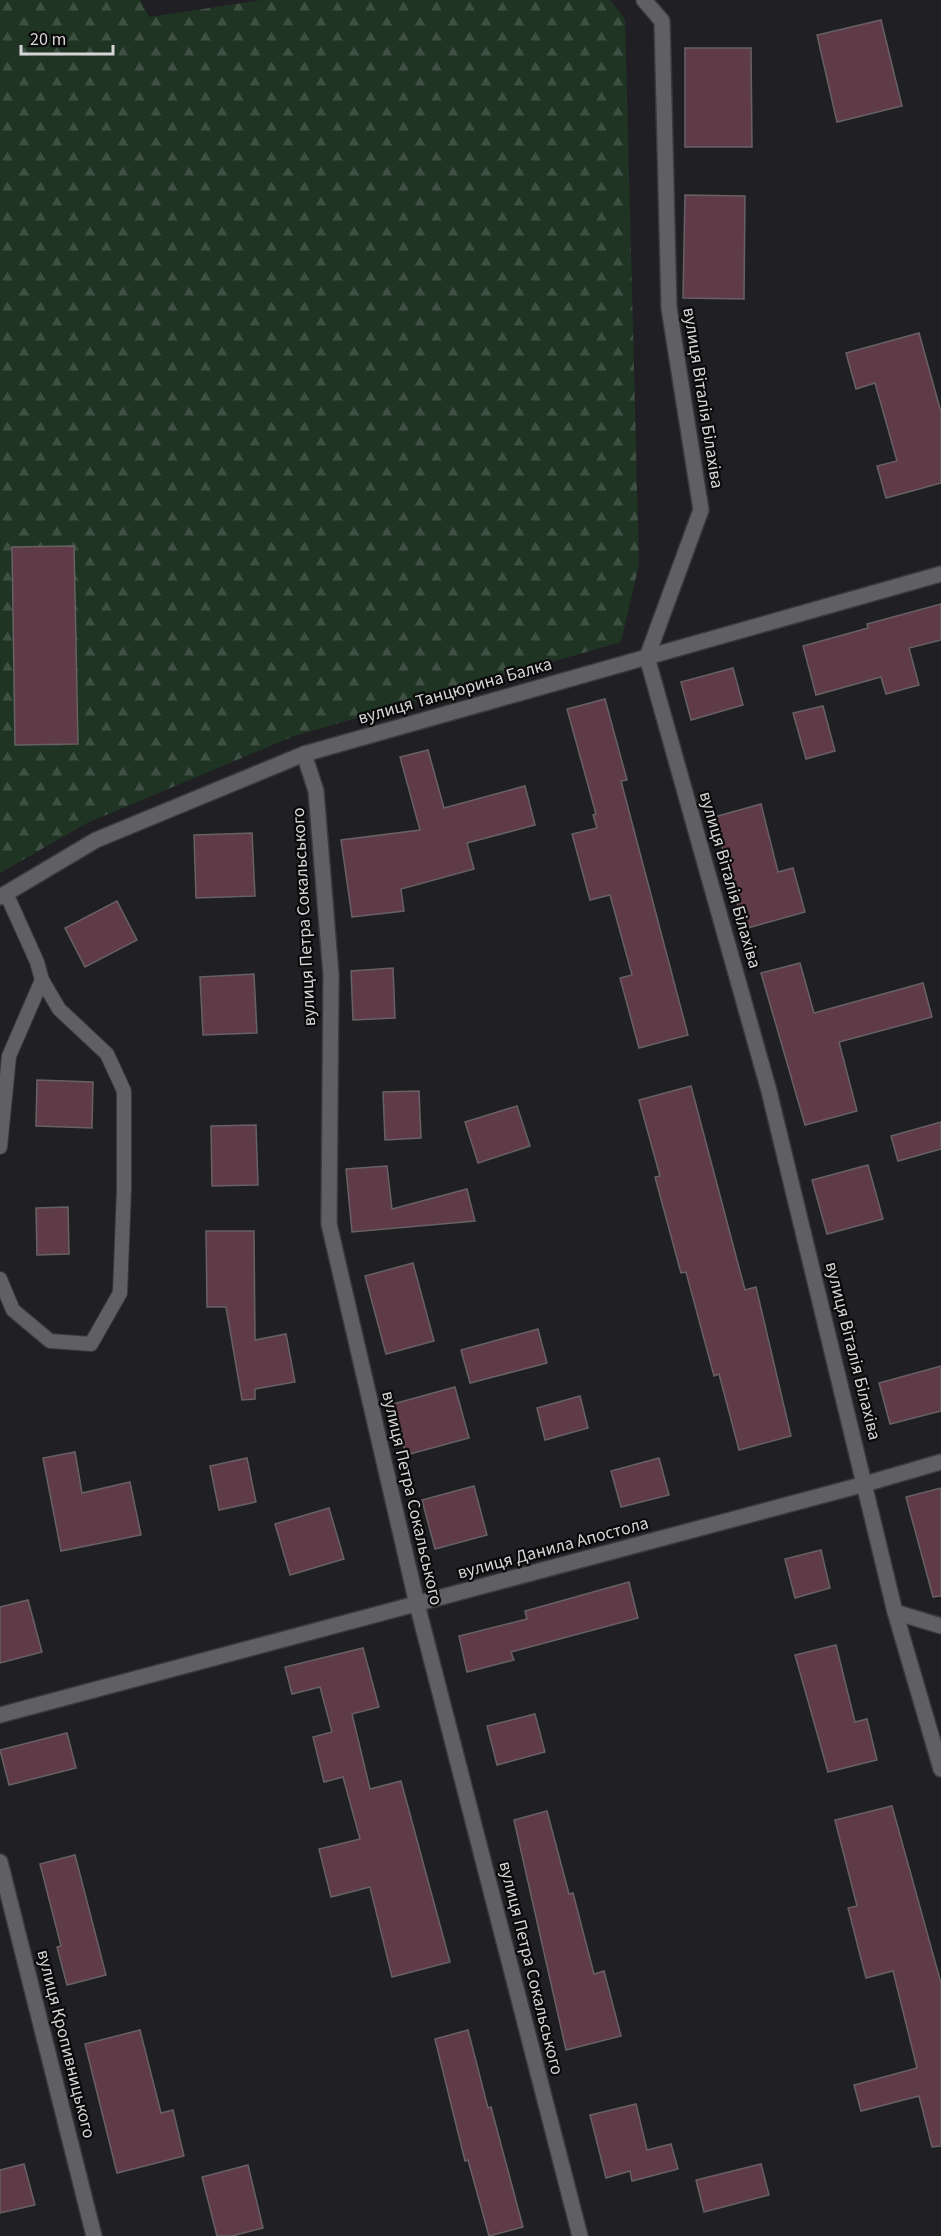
<svg xmlns="http://www.w3.org/2000/svg" width="941" height="2236" viewBox="0 0 941 2236" font-family="'Source Sans 3',sans-serif">
<style>
.forest{fill:url(#forest-firs)}
.building{fill:#5f3b48;stroke:#676163;stroke-width:1.5}
.lines{fill:none;stroke-linecap:round;stroke-linejoin:round}
.lane-casing{stroke:#3a3a3e;stroke-width:16}
.street-casing{stroke:#3a3a3e;stroke-width:18}
.lane{stroke:#5f5f64;stroke-width:14}
.street{stroke:#5f5f64;stroke-width:15}
.labels{text-anchor:middle;dominant-baseline:central;stroke-width:4.5;stroke-linejoin:round;paint-order:stroke}
.street-label{font-size:18px;fill:#d5d5d8;stroke:#0a0a0b}
</style>
<defs>
<pattern id="forest-firs" width="22" height="20" patternUnits="userSpaceOnUse" patternTransform="scale(1.5)"><rect width="22" height="20" fill="#1f3423"/><path d="M5 1l3.5 6h-7zM16 11l3.5 6h-7z" fill="#3f5042"/></pattern>
</defs>
<rect width="100%" height="100%" fill="#202024"/>
<polygon class="forest" points="0,0 140,0 149,17 262,0 610,0 625,19 639,564 621,642 294,736 87,823 0,873"/>
<g class="building">
<polygon points="881,20 902,106 837,122 817,35"/>
<polygon points="685,48 751,48 752,147 685,147"/>
<polygon points="685,195 745,196 744,299 683,298"/>
<polygon points="919,333 941,412 941,483 886,498 877,466 897,461 875,383 856,389 846,353"/>
<polygon points="74,546 78,744 15,745 12,547"/>
<polygon points="941,604 941,640 909,648 919,685 886,694 881,677 816,695 803,646 868,628 867,624"/>
<polygon points="733,668 743,705 691,720 681,682"/>
<polygon points="605,699 627,780 621,781 688,1035 639,1048 620,978 632,975 610,895 590,900 572,834 597,828 593,815 596,814 567,709"/>
<polygon points="823,706 835,751 806,759 793,713"/>
<polygon points="428,750 444,808 525,786 535,825 467,843 474,869 401,889 404,911 352,917 341,840 420,830 400,757"/>
<polygon points="761,804 778,872 793,868 805,912 744,929 714,817"/>
<polygon points="252,833 255,896 196,898 194,835"/>
<polygon points="117,901 137,940 85,967 65,928"/>
<polygon points="800,963 814,1013 923,983 932,1017 839,1042 857,1111 805,1125 761,973"/>
<polygon points="393,968 395,1018 353,1020 351,971"/>
<polygon points="254,974 257,1033 203,1035 200,977"/>
<polygon points="37,1080 93,1082 92,1128 36,1126"/>
<polygon points="691,1086 745,1290 756,1287 791,1436 739,1450 719,1374 714,1376 686,1272 681,1273 655,1177 660,1176 639,1100"/>
<polygon points="419,1091 421,1138 385,1140 383,1092"/>
<polygon points="517,1106 530,1146 478,1163 465,1122"/>
<polygon points="941,1122 941,1149 898,1161 891,1136"/>
<polygon points="256,1125 258,1185 212,1186 211,1126"/>
<polygon points="868,1165 883,1219 827,1234 812,1180"/>
<polygon points="387,1166 392,1209 467,1189 475,1221 352,1232 346,1169"/>
<polygon points="68,1207 69,1254 37,1255 36,1208"/>
<polygon points="206,1231 254,1231 255,1340 286,1334 295,1382 255,1389 255,1399 242,1400 226,1307 207,1307"/>
<polygon points="413,1263 434,1341 386,1354 365,1276"/>
<polygon points="538,1329 547,1363 470,1383 461,1350"/>
<polygon points="941,1366 941,1411 890,1424 879,1383"/>
<polygon points="455,1387 469,1438 406,1455 393,1404"/>
<polygon points="580,1396 588,1428 545,1440 537,1408"/>
<polygon points="75,1452 82,1493 130,1482 141,1535 61,1551 43,1458"/>
<polygon points="247,1458 256,1502 219,1510 210,1466"/>
<polygon points="659,1458 669,1495 621,1507 611,1471"/>
<polygon points="474,1486 487,1535 435,1549 422,1500"/>
<polygon points="941,1488 941,1596 933,1597 906,1497"/>
<polygon points="329,1508 344,1559 290,1575 275,1524"/>
<polygon points="821,1550 830,1588 795,1598 785,1559"/>
<polygon points="629,1582 638,1618 511,1652 514,1660 467,1672 459,1636 527,1619 525,1611"/>
<polygon points="28,1600 42,1652 0,1663 0,1607"/>
<polygon points="836,1645 855,1722 867,1719 877,1760 828,1772 795,1655"/>
<polygon points="363,1648 379,1707 352,1714 370,1789 401,1781 450,1962 392,1977 370,1887 331,1897 319,1849 360,1839 343,1777 324,1782 313,1737 332,1732 320,1687 292,1694 285,1667"/>
<polygon points="535,1714 545,1752 497,1765 487,1726"/>
<polygon points="67,1733 76,1768 9,1785 0,1750"/>
<polygon points="892,1806 941,1983 941,2146 932,2147 919,2096 861,2111 854,2085 917,2068 893,1971 866,1978 848,1908 857,1906 835,1820"/>
<polygon points="547,1811 569,1894 573,1893 594,1974 604,1971 621,2036 566,2050 514,1820"/>
<polygon points="75,1855 106,1975 67,1985 57,1947 61,1946 40,1864"/>
<polygon points="140,2030 161,2113 173,2110 184,2156 117,2173 85,2044"/>
<polygon points="468,2030 488,2108 491,2107 523,2227 489,2236 468,2160 465,2161 435,2039"/>
<polygon points="636,2104 647,2150 671,2144 678,2169 632,2181 630,2171 606,2178 590,2115"/>
<polygon points="24,2164 35,2205 0,2213 0,2170"/>
<polygon points="761,2164 769,2195 704,2212 696,2180"/>
<polygon points="248,2165 263,2228 232,2236 217,2236 202,2177"/>
</g>
<g class="lines">
<g class="lane-casing">
<g id="lane">
<polyline points="0,1147 9,1056 42,980"/>
<polyline points="0,1279 13,1310 50,1341 91,1344 120,1293 124,1189 124,1091 107,1054 59,1009 42,980 37,962 6,893"/>
</g>
</g>
<g class="street-casing">
<g id="street">
<polyline points="644,0 662,21 669,308 701,510 647,657 769,1091 895,1612 941,1769"/>
<polyline points="304,754 316,791 331,975 329,1224 417,1604 580,2236"/>
<polyline points="0,897 96,840 304,754 941,574"/>
<polyline points="895,1612 941,1626"/>
<polyline points="0,1715 865,1484 941,1462"/>
<polyline points="0,1862 94,2236"/>
</g>
</g>
<use href="#lane" class="lane"/>
<use href="#street" class="street"/>
</g>
<g class="labels">
<g class="street-label">
<text transform="translate(703 398) rotate(81)">вулиця Віталія Білахіва</text>
<text transform="translate(455 691) rotate(-16)">вулиця Танцюрина Балка</text>
<text transform="translate(730 880) rotate(74)">вулиця Віталія Білахіва</text>
<text transform="translate(304 917) rotate(-93)">вулиця Петра Сокальського</text>
<text transform="translate(853 1351) rotate(76)">вулиця Віталія Білахіва</text>
<text transform="translate(412 1498) rotate(77)">вулиця Петра Сокальського</text>
<text transform="translate(553 1548) rotate(-15)">вулиця Данила Апостола</text>
<text transform="translate(531 1968) rotate(76)">вулиця Петра Сокальського</text>
<text transform="translate(66 2044) rotate(76)">вулиця Кропивницького</text>
</g>
</g>
<path d="M21 45v9h92v-9" fill="none" stroke="#d5d5d8" stroke-width="3"/>
<text x="30" y="45" font-size="18" fill="#d5d5d8" stroke="#0a0a0b" stroke-width="4.5" paint-order="stroke">20 m</text>
</svg>
